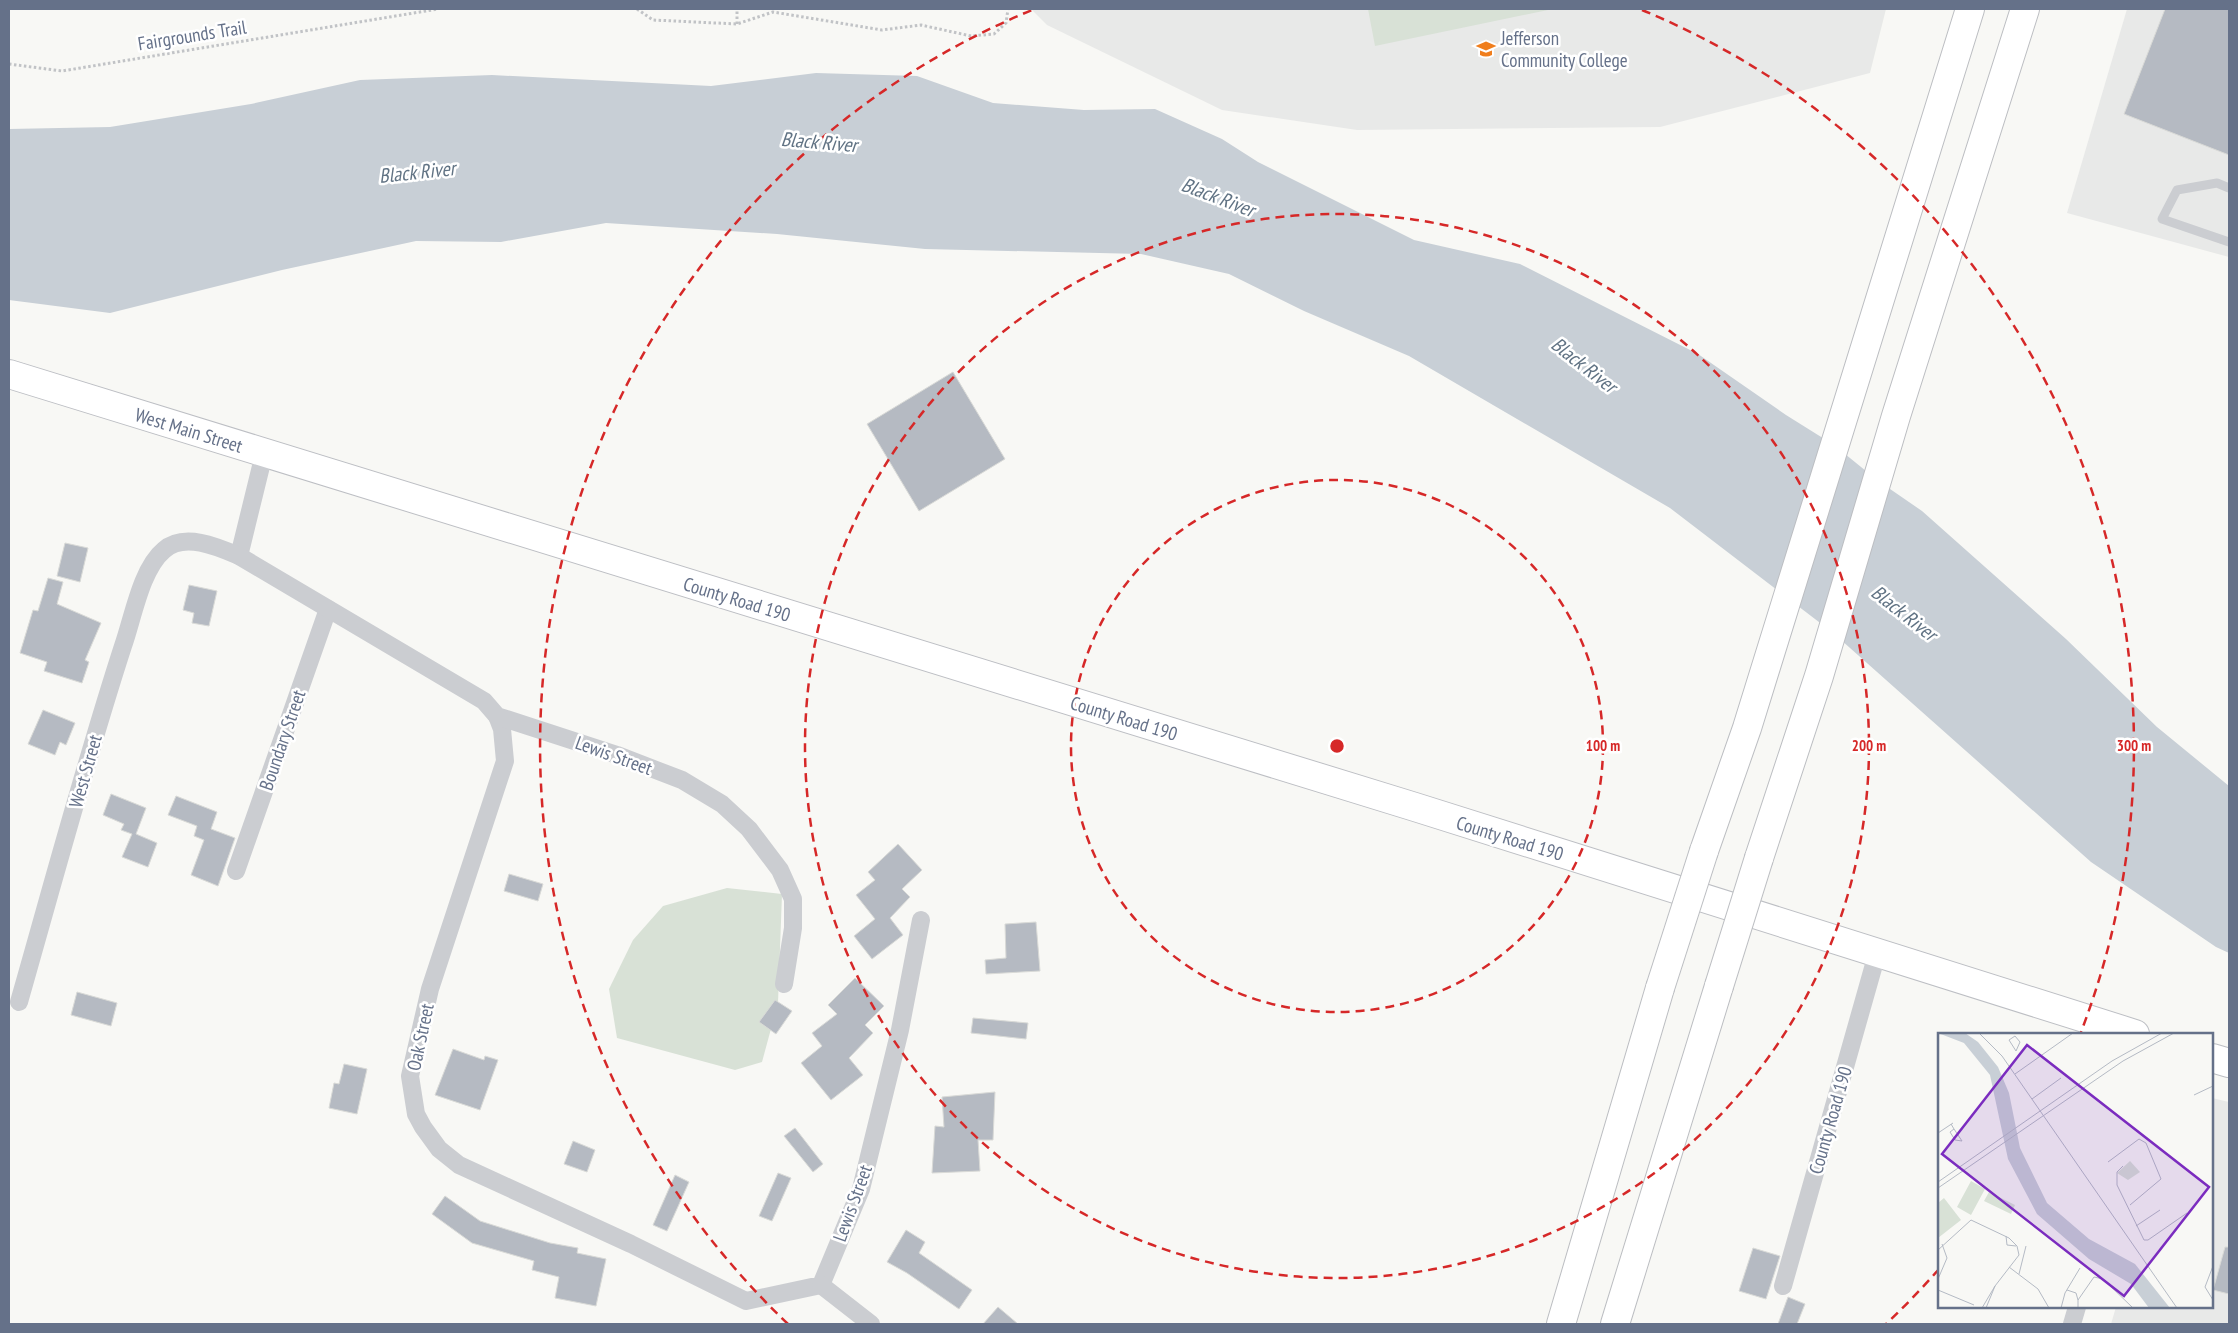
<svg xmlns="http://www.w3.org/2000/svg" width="2238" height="1333" viewBox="0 0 2238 1333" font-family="'PT Sans Narrow',sans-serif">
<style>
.built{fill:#e8e9e8}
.green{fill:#d8e1d6}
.water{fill:#c8cfd6}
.building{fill:#b5bac2;stroke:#d9dad7}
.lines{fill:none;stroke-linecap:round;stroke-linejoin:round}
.primary-casing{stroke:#bdbfc4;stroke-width:30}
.highway-casing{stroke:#bcbec2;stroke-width:30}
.path{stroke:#c1c3c6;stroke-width:3;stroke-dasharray:2.5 2.5;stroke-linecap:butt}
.lane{stroke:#cbcdd1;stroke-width:9}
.street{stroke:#cbcdd1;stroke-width:18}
.primary{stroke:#fff;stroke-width:28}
.highway{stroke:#fff;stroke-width:28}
.highway-bridge-casing{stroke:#bcbec2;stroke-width:30;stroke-linecap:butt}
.highway-bridge{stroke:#fff;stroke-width:28}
.ring{fill:none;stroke:#d62828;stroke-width:2.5;stroke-dasharray:9 6}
.labels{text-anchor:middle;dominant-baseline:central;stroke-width:5;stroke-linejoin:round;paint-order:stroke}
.street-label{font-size:19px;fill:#657189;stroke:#fff}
.poi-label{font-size:19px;fill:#657189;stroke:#fff;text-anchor:start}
.water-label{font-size:20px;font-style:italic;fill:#617384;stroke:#fff}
.inset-road{fill:none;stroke:#b4bac4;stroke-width:1}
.view{fill:#7b2cbf;fill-opacity:0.15;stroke:#7b2cbf;stroke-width:2.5}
.inset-edge{fill:none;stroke:#657189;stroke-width:2.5}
.centre{fill:#d62828;stroke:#fff;stroke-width:2.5}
.ring-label{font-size:15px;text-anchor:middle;font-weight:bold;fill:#d62828;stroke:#fff;stroke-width:5;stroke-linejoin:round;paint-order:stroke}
</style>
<rect width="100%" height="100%" fill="#f8f8f5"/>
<g class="built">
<polygon points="1031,9 1886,9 1870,73 1660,127 1357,130 1222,110 1047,25"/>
<polygon points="2127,9 2229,9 2229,257 2067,213"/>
<polygon points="2212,1098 2229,1102 2229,1324 2111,1324 2116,1307 2212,1307"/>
</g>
<g class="green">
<polygon points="1368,9 1553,9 1375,46"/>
<polygon points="727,888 782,894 778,1003 762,1062 735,1070 617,1038 609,989 633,940 663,906"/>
</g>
<polygon class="water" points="816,73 917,76 993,103 1084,110 1155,109 1222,139 1258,162 1414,240 1520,264 1698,354 1786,415 1834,445 1877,480 1922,511 2066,639 2157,727 2229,786 2229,953 2216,947 2091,862 1832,632 1670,508 1409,356 1304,311 1229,274 1141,254 925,249 777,234 606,223 501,242 416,241 282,270 110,313 9,300 9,129 110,127 251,104 360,80 492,75 711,86"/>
<g class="building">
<polygon points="2165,9 2229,9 2229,155 2124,114"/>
<polygon points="953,372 1005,459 919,511 867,424"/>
<polygon points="65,543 88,548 80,582 57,576"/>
<polygon points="48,578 63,582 57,604 101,623 85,660 89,662 82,683 44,671 47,662 20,653 33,610 38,611"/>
<polygon points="189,585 217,591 209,626 192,623 194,613 183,610"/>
<polygon points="43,710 75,723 66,745 60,742 55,755 28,744"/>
<polygon points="111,794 146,808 136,834 157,843 148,867 122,857 132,834 121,830 124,824 103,815"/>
<polygon points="176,796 217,812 211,829 235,838 218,886 191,875 204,840 194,836 197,826 168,815"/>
<polygon points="898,844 922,870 902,889 910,897 890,918 903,935 872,959 854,936 875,919 856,895 875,880 868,872"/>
<polygon points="509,874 543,884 538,901 504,891"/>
<polygon points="1036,922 1040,971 986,974 985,960 1006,958 1005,924"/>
<polygon points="855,978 884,1006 865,1025 873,1033 849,1058 863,1075 831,1100 801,1063 822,1046 812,1033 837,1014 828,1005"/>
<polygon points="77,992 117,1003 111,1026 71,1015"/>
<polygon points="775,1000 792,1011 776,1034 759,1022"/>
<polygon points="973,1018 1028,1023 1026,1039 971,1033"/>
<polygon points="453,1049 484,1060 485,1056 498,1060 480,1110 435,1095"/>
<polygon points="344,1064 367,1069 357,1114 329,1108 334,1083 339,1084"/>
<polygon points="995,1092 993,1140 978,1140 980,1171 932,1173 935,1126 944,1127 942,1097"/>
<polygon points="795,1128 823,1164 813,1172 784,1136"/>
<polygon points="573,1141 595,1150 587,1172 564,1164"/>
<polygon points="778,1173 791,1178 772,1221 759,1216"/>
<polygon points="675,1175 689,1182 667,1231 653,1225"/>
<polygon points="445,1196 480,1221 550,1243 578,1248 577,1253 606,1259 596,1306 555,1298 559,1277 532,1270 534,1261 472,1243 432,1214"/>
<polygon points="906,1230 925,1242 919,1253 972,1290 959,1309 907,1273 887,1262"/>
<polygon points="2225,1247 2229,1247 2229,1294 2213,1290"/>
<polygon points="1753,1248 1780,1256 1766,1299 1739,1291"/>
<polygon points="1788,1297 1805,1304 1797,1324 1778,1324"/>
<polygon points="998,1307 1018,1324 983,1324"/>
</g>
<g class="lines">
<g class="primary-casing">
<g id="primary">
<polyline points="9,374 1415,807 2135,1034"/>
<polyline points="2212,1058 2229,1063"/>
</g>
</g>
<g class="highway-casing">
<g id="highway">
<polyline points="1704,851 1747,728 1970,9"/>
<polyline points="1759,858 1819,676 1896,416 2025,9"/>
<polyline points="1561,1324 1660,988"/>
<polyline points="1615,1324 1719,986"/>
</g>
</g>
<g class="path">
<polyline points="637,9 653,20 737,24 773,12 882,30 921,25 971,36 994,34 1006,23 1008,9"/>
<polyline points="737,24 737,9"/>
<polyline points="9,64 62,71 438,9"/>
</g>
<polyline class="lane" points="2229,188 2217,183 2177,190 2162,219 2229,242"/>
<g class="street">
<polyline points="239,556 264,454"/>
<polyline points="497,716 502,729 505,761 430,989 410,1076 416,1114 423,1127 439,1149 459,1165 631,1244 746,1301 821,1285 861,1189 900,1030 921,920"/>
<polyline points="236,871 328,609"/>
<path d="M 19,1002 C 53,883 85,763 123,646 C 133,618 141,569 164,550 C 184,532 218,547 239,556 L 484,701 L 497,716 L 617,755 L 682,780 L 722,804 L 749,829 L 780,870 L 793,899 L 793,928 L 784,984"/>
<polyline points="821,1285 871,1324"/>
<polyline points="1783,1286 1877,954"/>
<polyline points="2072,1324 2077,1307"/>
</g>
<use href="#primary" class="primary"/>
<use href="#highway" class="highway"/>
<g class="highway-bridge-casing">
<g id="highway-bridge">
<polyline points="1719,986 1759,858"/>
<polyline points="1660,988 1704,851"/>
</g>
</g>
<use href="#highway-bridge" class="highway-bridge"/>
</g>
<g class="ring">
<circle cx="1337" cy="746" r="266"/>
<circle cx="1337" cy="746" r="532"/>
<path d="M1939 1269A797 797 0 0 1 1886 1324M788 1324A797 797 0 0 1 1032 10M1642 10A797 797 0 0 1 2081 1032"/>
</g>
<defs>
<g id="university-bare" transform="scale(1.5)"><path d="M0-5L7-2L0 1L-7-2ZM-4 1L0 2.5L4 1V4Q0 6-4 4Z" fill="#f07e1d" stroke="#fff" stroke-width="2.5" paint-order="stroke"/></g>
</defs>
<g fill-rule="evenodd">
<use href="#university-bare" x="1486" y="49"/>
</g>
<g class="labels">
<g class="street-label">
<text transform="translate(192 35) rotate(-9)">Fairgrounds Trail</text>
<text transform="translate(189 430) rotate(17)">West Main Street</text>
<text transform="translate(737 599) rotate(17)">County Road 190</text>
<text transform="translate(1124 718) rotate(17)">County Road 190</text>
<text transform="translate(282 740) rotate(-71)">Boundary Street</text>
<text transform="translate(614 755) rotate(20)">Lewis Street</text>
<text transform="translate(85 771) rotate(-74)">West Street</text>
<text transform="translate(1510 838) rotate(17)">County Road 190</text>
<text transform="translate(420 1037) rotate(-78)">Oak Street</text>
<text transform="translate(1830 1120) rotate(-74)">County Road 190</text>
<text transform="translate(852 1203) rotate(-70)">Lewis Street</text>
</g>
<g class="poi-label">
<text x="1501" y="38">Jefferson<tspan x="1501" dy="22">Community College</tspan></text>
</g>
<g class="water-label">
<text transform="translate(819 142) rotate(5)">Black River</text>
<text transform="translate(417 172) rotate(-6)">Black River</text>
<text transform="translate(1218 197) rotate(21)">Black River</text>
<text transform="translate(1584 365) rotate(38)">Black River</text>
<text transform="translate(1904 613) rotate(38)">Black River</text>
</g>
</g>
<g transform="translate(1938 1033)">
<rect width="275" height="275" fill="#f8f8f5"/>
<path d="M 192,128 L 202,139 L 190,147 L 179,140 ZM 33,148 L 47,156 L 33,182 L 19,174 ZM 51,159 L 77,172 L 73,181 L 46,168 ZM 6,165 L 23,187 L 0,205 L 0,170 Z" fill="#d8e1d6"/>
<path d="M 0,0 L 27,0 L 40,9 L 60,34 L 71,60 L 82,115 L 109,170 L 151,206 L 197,231 L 232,275 L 211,275 L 193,251 L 151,226 L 99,181 L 70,126 L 52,42 L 26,10 Z" fill="#c8cfd6"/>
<path class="inset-road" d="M 41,0 L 64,23 L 239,275M 77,3 L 82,9 L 78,18 L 71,7 ZM 77,41 L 135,0M 256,62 L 275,53M 94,66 L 123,45M 13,91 L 16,96 L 24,108 L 17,107 L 12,99 L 16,96M 0,100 L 15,90M 170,129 L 201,106 L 208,110 L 223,146 L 192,172M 185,133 L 179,139 L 179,152 L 206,207 L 210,207 L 249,180M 0,149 L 174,28 L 224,0M 0,155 L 185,28 L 236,0M 198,193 L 222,177M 68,203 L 69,212 L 78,213M 0,217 L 33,187 L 71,205 L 79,213 L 81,222 L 57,253M 275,233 L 267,254 L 275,267M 71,234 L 100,256 L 111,275M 81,241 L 88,213M 0,246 L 9,225 L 4,211M 0,257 L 36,272M 129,257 L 138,260 L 140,267M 44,275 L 57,253 L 48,275M 123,275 L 127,260 L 142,235M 140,275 L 140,267 L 156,244 L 165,246 L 195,275"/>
<path class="view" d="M 89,12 L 271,154 L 186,263 L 4,121 Z"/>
<rect width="275" height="275" class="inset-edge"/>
</g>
<circle cx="1337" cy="746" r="8" class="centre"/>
<g class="ring-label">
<text x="1603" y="751">100 m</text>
<text x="1869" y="751">200 m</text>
<text x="2134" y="751">300 m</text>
</g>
<rect width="2238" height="1333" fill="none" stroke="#657189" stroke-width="20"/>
</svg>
